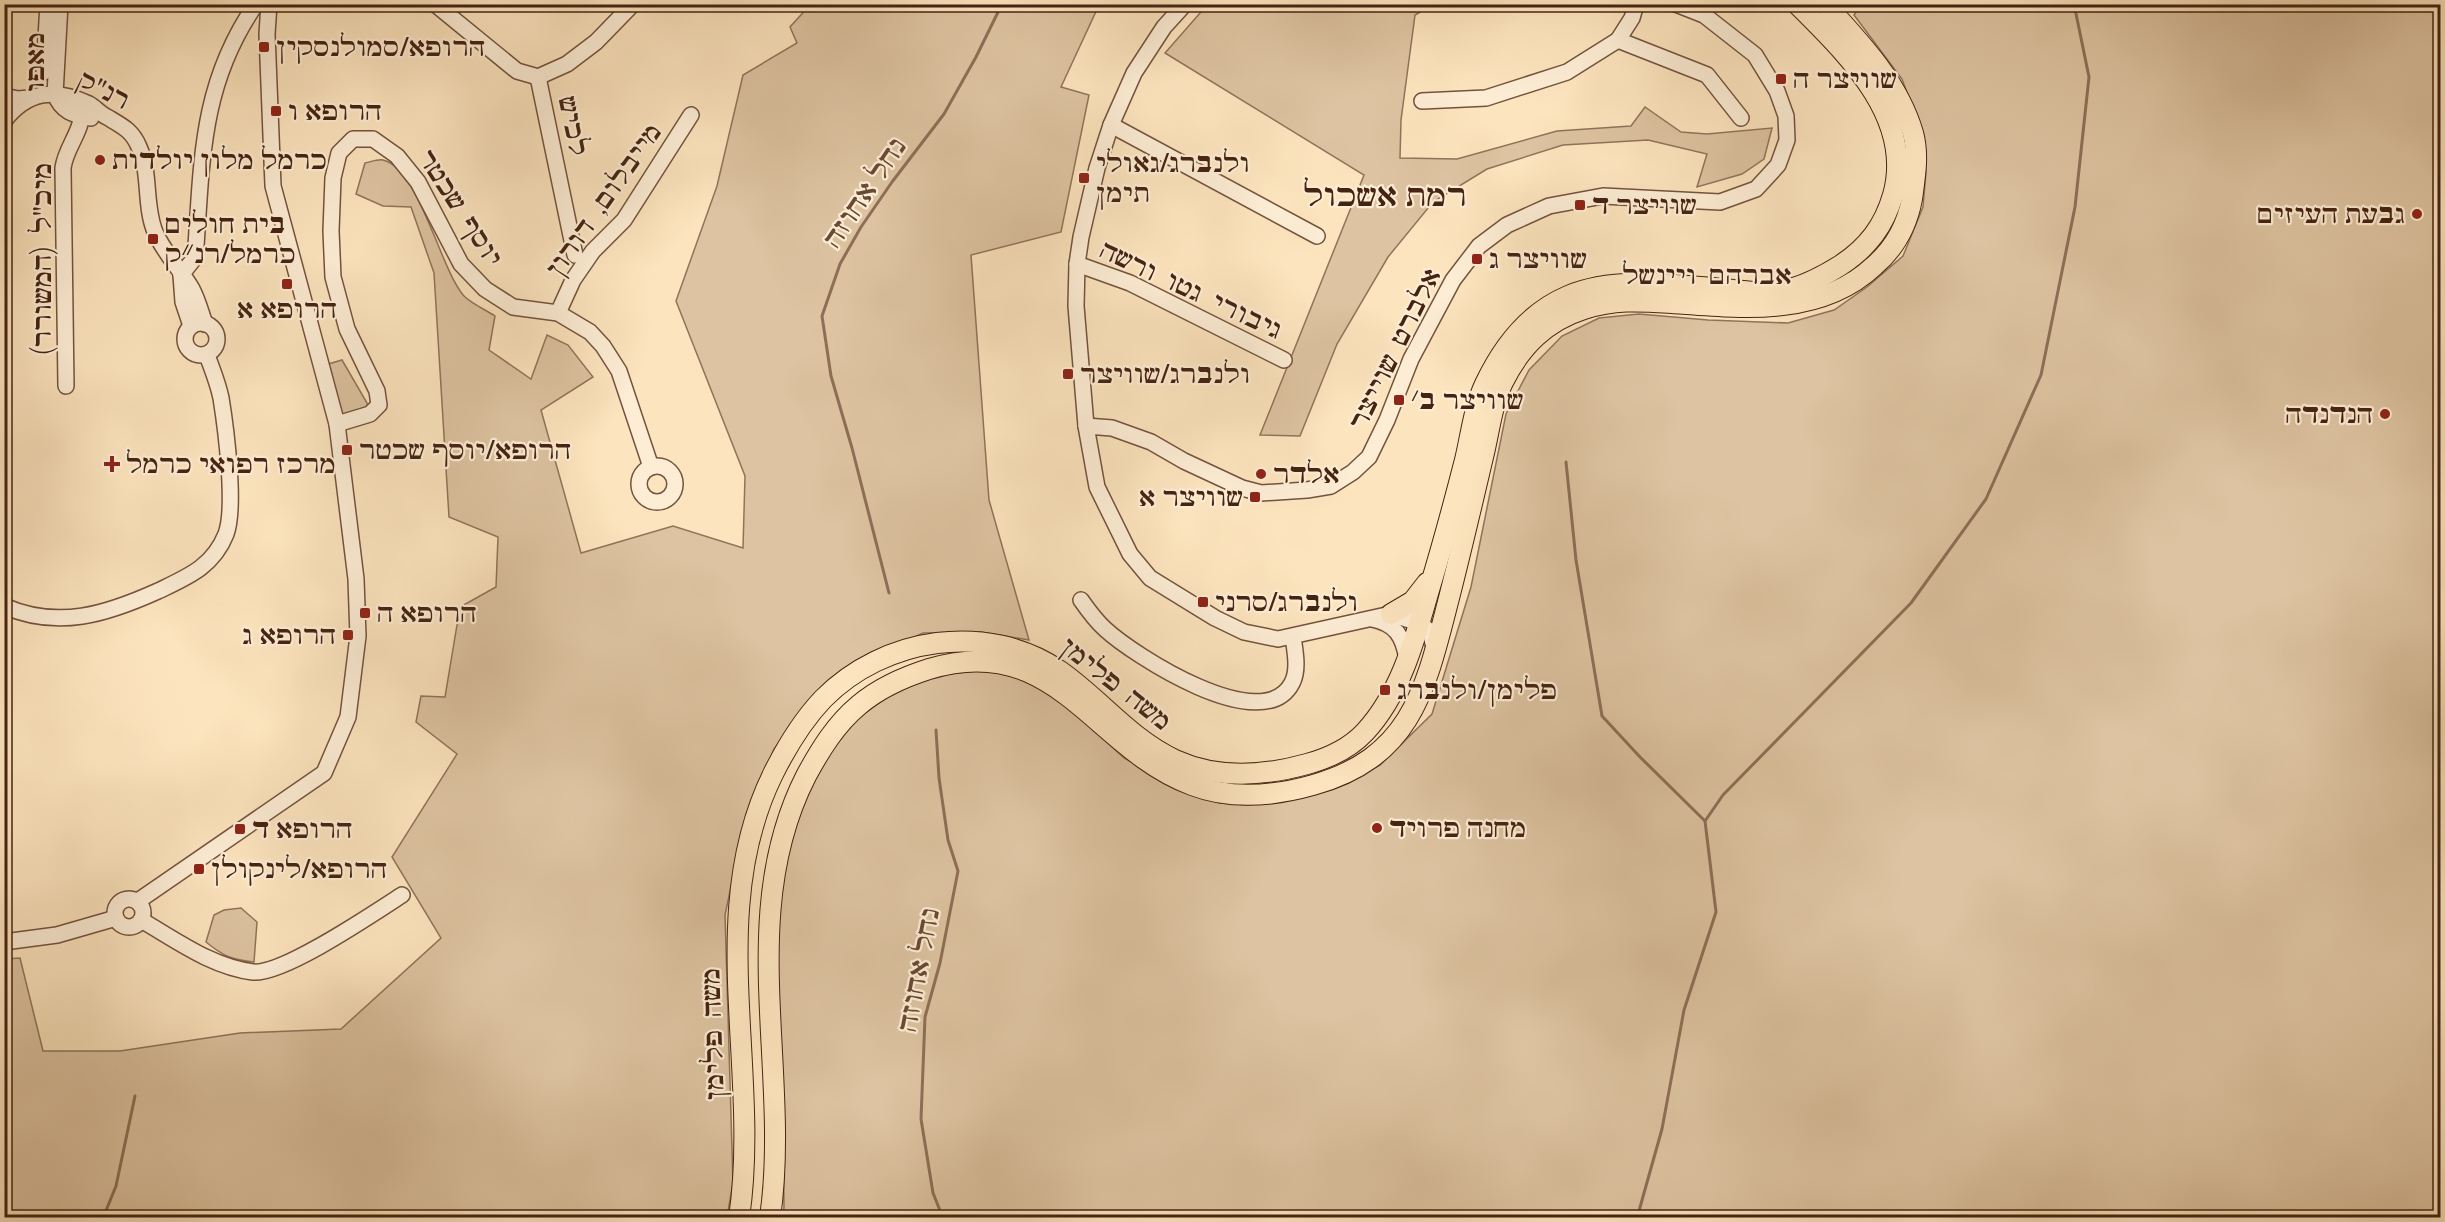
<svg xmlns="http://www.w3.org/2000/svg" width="2445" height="1222" viewBox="0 0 2445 1222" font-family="Cardo,'Frank Ruhl Libre',serif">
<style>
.green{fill:#ddc3a1;stroke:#91735a;stroke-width:1.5}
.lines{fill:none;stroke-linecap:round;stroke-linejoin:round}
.stream{stroke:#8e6f56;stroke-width:3}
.minor-casing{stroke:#73533d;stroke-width:18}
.major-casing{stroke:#452312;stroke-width:22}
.minor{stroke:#fdedd5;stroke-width:15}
.major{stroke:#fce4be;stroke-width:20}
.poi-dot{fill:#8f2418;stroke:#fdedd5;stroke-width:2}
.labels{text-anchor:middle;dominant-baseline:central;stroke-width:4.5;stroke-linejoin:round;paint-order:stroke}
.poi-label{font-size:26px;font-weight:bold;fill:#452312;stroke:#fdedd5;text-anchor:start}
.street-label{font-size:26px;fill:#452312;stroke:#fdedd5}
.water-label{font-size:27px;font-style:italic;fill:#694934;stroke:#fdedd5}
.district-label{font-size:32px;font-weight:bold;fill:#452312;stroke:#fdedd5}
</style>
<rect width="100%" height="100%" fill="#fce4be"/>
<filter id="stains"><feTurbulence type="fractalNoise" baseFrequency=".00333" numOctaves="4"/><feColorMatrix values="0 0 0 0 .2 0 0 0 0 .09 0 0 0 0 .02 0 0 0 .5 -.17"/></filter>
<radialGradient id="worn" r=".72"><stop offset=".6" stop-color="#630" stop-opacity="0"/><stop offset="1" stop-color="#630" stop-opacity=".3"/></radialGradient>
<g class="green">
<path d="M 810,5 L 1099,5 L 1061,87 L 1089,95 L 1061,232 L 971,255 L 989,500 L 1029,640 L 981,632 L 923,633 L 853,666 L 807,704 L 774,749 L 746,815 L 725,915 L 733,1183 L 727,1217 L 5,1218 L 5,959 L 20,958 L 43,1051 L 120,1051 L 240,1033 L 341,1029 L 441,938 L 392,857 L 457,754 L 416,722 L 421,696 L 445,697 L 460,607 L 496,587 L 498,537 L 449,517 L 434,273 L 411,207 L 383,206 L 356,194 L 365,163 C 370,162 378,159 383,160 C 419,168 440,269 464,296 C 472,304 486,310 495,316 L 489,350 L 531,379 L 547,335 L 568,345 L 593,377 L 541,410 L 581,553 L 673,526 L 743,548 L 745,476 L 676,301 L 717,186 L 743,75 L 797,43 L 790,27 Z"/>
<polygon points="1207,5 1433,5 1415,15 1401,120 1400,158 1457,159 1557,131 1631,126 1645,107 1681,132 1707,134 1772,128 1764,159 1742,174 1697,187 1707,154 1648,140 1563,145 1487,169 1433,202 1388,257 1337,344 1300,436 1260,435 1364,175 1165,53"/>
<polygon points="1861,5 2440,5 2440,1217 782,1218 784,1208 783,1112 778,1025 778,898 795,822 823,763 852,722 888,697 930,676 984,670 1028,680 1072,710 1124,758 1178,788 1219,803 1249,805 1327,789 1380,765 1432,714 1471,587 1506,414 1529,370 1562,336 1599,318 1639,314 1708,320 1788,323 1834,310 1867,287 1903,256 1923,207 1926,172 1921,131 1902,79 1854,15"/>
<polygon points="342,360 367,403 368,412 340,420 325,365"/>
<path d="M 241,908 L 257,922 L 254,962 C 232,960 223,956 206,942 L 214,915 L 224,910 Z"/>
</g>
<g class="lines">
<g class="stream">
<polyline points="1566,462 1576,560 1602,716 1640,757 1705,821"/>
<polyline points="889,593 852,448 831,376 822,316 840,264 861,227 892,182 944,114 976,57 1002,4"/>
<polyline points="936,730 939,778 948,840 958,871 940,963 925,1017 921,1119 933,1193 943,1218"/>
<polyline points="103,1218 116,1186 135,1096"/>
<polyline points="1637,1218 1662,1129 1684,1010 1716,912 1705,821 1723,795 1911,603 1986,499 2041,375 2075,207 2089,77 2074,4"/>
</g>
<g class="minor-casing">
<g id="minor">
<path d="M 60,4 L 55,94 C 61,112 74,115 91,118"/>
<polyline points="435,4 517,71 538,77 567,64 596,42 633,4"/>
<polyline points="1185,4 1164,27 1134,73 1111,125 1097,168 1081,237 1077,264 1076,306 1086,426 1097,487 1130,554 1150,578 1215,618 1244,632 1278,639 1391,614 1419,623 1426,628 1431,635 1435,652"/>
<polyline points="1618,40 1707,75 1741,118"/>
<polyline points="44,72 48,4"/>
<polyline points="538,77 575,255"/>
<polyline points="4,96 18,99 29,98"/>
<polyline points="1422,101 1486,98 1567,72 1618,40 1632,18 1636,4"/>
<path d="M 4,121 C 28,90 55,88 89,104 C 95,107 100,114 107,117 C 122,126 132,130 139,147 C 151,174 144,205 155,232 C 164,253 181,270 192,289 C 198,300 201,313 205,324"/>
<polyline points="1111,125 1317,236"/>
<polyline points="1077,264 1130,283 1284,360"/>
<path d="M 181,275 L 193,260 L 196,246 C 202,156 202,82 256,4"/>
<polyline points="181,275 183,302 191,326"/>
<polyline points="558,313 573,280 593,251 624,220 691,115"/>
<circle cx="201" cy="339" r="16"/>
<path d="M 66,386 L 63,168 C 66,144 88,127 80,101"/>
<polyline points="337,424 370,414 379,405 377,391 347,329 333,277 331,231 333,178 339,153 353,139 373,139 397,156 418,182 461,264 485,289 513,307 558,313 590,332 603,346 619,371 651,467"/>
<polyline points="1086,426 1112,428 1151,442 1184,461 1242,488 1261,493 1307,490 1331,486 1353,472 1369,457 1387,420 1411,359 1453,280 1479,246 1507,225 1549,206 1603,196 1720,202 1756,189 1778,165 1787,140 1786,116 1777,91 1755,55 1704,15 1676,4"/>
<circle cx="657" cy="484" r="18"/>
<path d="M 1081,600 C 1088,610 1096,621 1105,629 C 1133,655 1263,739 1292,683 C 1299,670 1295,651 1293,637"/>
<path d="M 4,606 C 58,630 107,614 158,591 C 187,577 213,567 226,534 C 236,507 226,429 221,398 C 218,383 212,369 207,355"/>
<path d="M 1372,619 C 1396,624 1403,636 1407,659"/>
<circle cx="129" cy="913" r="14"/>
<polyline points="138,901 324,773 348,717 358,636 356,579 337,424 273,186 267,34 269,4"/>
<path d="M 141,920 C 176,940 212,967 253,972 C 283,975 374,913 402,895"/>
<polyline points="4,942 57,935 116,918"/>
</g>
</g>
<g class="major-casing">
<g id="major">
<polyline points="1391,614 1413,601 1427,583"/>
<path d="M 739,1218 C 761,1070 704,914 773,774 C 787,746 802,721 823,699 C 884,637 987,621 1060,671 C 1100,699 1130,739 1175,760 C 1217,779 1264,776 1307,764 C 1329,758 1350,748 1365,732 C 1401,693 1415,639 1429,590 C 1442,547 1454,503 1465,460 C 1471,435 1474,407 1485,384 C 1503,346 1528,313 1568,296 C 1615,276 1674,285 1723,289 C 1746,291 1769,295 1790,289 C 1809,284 1825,275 1841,265 C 1868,247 1884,226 1893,195 C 1915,118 1846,53 1797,4"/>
<path d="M 770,1218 C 791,1071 735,915 806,776 C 820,750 836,724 859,705 C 879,688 904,677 929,669 C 1056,630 1094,749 1192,785 C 1231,800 1274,796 1313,785 C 1413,757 1426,687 1449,598 C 1461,551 1472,504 1483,457 C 1489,433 1492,404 1503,382 C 1521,346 1546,321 1584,309 C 1615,299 1640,301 1672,303 C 1741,308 1820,317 1874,266 C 1894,249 1907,225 1912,199 C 1915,177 1919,155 1913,133 C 1898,82 1860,42 1825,4"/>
</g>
</g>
<use href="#minor" class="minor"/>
<use href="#major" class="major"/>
</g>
<g class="poi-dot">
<rect x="258" y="41" width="12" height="12" rx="3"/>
<rect x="1775" y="73" width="12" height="12" rx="3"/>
<rect x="270" y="105" width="12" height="12" rx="3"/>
<circle cx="100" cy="160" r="6"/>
<rect x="1078" y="172" width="12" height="12" rx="3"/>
<rect x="1574" y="199" width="12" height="12" rx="3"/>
<circle cx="2417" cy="214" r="6"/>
<rect x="147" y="233" width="12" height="12" rx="3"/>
<rect x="1471" y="253" width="12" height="12" rx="3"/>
<rect x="281" y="278" width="12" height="12" rx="3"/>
<rect x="1062" y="368" width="12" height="12" rx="3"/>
<rect x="1393" y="394" width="12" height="12" rx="3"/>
<circle cx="2385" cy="414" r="6"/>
<rect x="341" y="444" width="12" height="12" rx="3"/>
<path d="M109 455h6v6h6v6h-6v6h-6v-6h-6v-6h6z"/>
<circle cx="1261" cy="474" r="6"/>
<rect x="1249" y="491" width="12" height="12" rx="3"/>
<rect x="1197" y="596" width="12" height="12" rx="3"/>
<rect x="359" y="607" width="12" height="12" rx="3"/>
<rect x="342" y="629" width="12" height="12" rx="3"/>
<rect x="1379" y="684" width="12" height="12" rx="3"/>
<circle cx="1377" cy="828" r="6"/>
<rect x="234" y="823" width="12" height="12" rx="3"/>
<rect x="193" y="863" width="12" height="12" rx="3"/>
</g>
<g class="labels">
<g class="poi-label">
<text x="276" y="47">הרופא/סמולנסקין</text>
<text x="1793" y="79">שוויצר ה</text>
<text x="288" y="111">הרופא ו</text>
<text x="112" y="160">כרמל מלון יולדות</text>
<text x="1096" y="163">ולנברג/גאולי<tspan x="1096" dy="30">תימן</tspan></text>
<text x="1592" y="205">שוויצר ד</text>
<text x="2405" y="214" text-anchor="end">גבעת העיזים</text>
<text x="165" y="224">בית חולים<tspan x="165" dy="30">כרמל/רנ״ק</tspan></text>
<text x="1489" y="259">שוויצר ג</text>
<text x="287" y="309" text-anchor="middle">הרופא א</text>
<text x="1080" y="374">ולנברג/שוויצר</text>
<text x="1411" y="400">שוויצר ב׳</text>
<text x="2373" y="414" text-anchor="end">הנדנדה</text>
<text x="359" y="450">הרופא/יוסף שכטר</text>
<text x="126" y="464">מרכז רפואי כרמל</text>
<text x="1273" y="474">אלדר</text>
<text x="1243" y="497" text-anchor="end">שוויצר א</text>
<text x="1215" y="602">ולנברג/סרני</text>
<text x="377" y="613">הרופא ה</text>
<text x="336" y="635" text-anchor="end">הרופא ג</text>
<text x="1397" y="690">פלימן/ולנברג</text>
<text x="1389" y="828">מחנה פרויד</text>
<text x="252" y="829">הרופא ד</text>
<text x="211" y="869">הרופא/לינקולן</text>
</g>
<g class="street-label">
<text transform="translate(35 62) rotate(-90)">מאפו</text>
<text transform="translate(104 90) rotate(27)">רנ"ק</text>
<text transform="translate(573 126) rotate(78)">לכיש</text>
<text transform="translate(604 200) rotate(-55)">מייבלום, דורון</text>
<text transform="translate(460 208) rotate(57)">יוסף שכטר</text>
<text transform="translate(42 259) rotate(-90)">מיכ"ל (המשורר)</text>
<text x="1707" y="275">אברהם ויינשל</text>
<text transform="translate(1191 290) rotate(25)">גיבורי גטו ורשה</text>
<text transform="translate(1395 349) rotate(-64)">אלברט שוייצר</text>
<text transform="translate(1116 684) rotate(38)">משה פלימן</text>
<text transform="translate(713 1034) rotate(-92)">משה פלימן</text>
</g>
<g class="water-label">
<text transform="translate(865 193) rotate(-56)">נחל אחוזה</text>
<text transform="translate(919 970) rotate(-79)">נחל אחוזה</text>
</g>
<g class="district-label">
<text x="1385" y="196">רמת אשכול</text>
</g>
</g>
<rect width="2445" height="1222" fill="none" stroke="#fce4be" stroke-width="24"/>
<rect x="6" y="6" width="2433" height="1210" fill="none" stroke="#452312" stroke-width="3"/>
<rect x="12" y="12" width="2421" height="1198" fill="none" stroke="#452312" stroke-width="1.5"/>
<rect width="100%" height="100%" filter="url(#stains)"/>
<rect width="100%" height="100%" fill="url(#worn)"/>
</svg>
